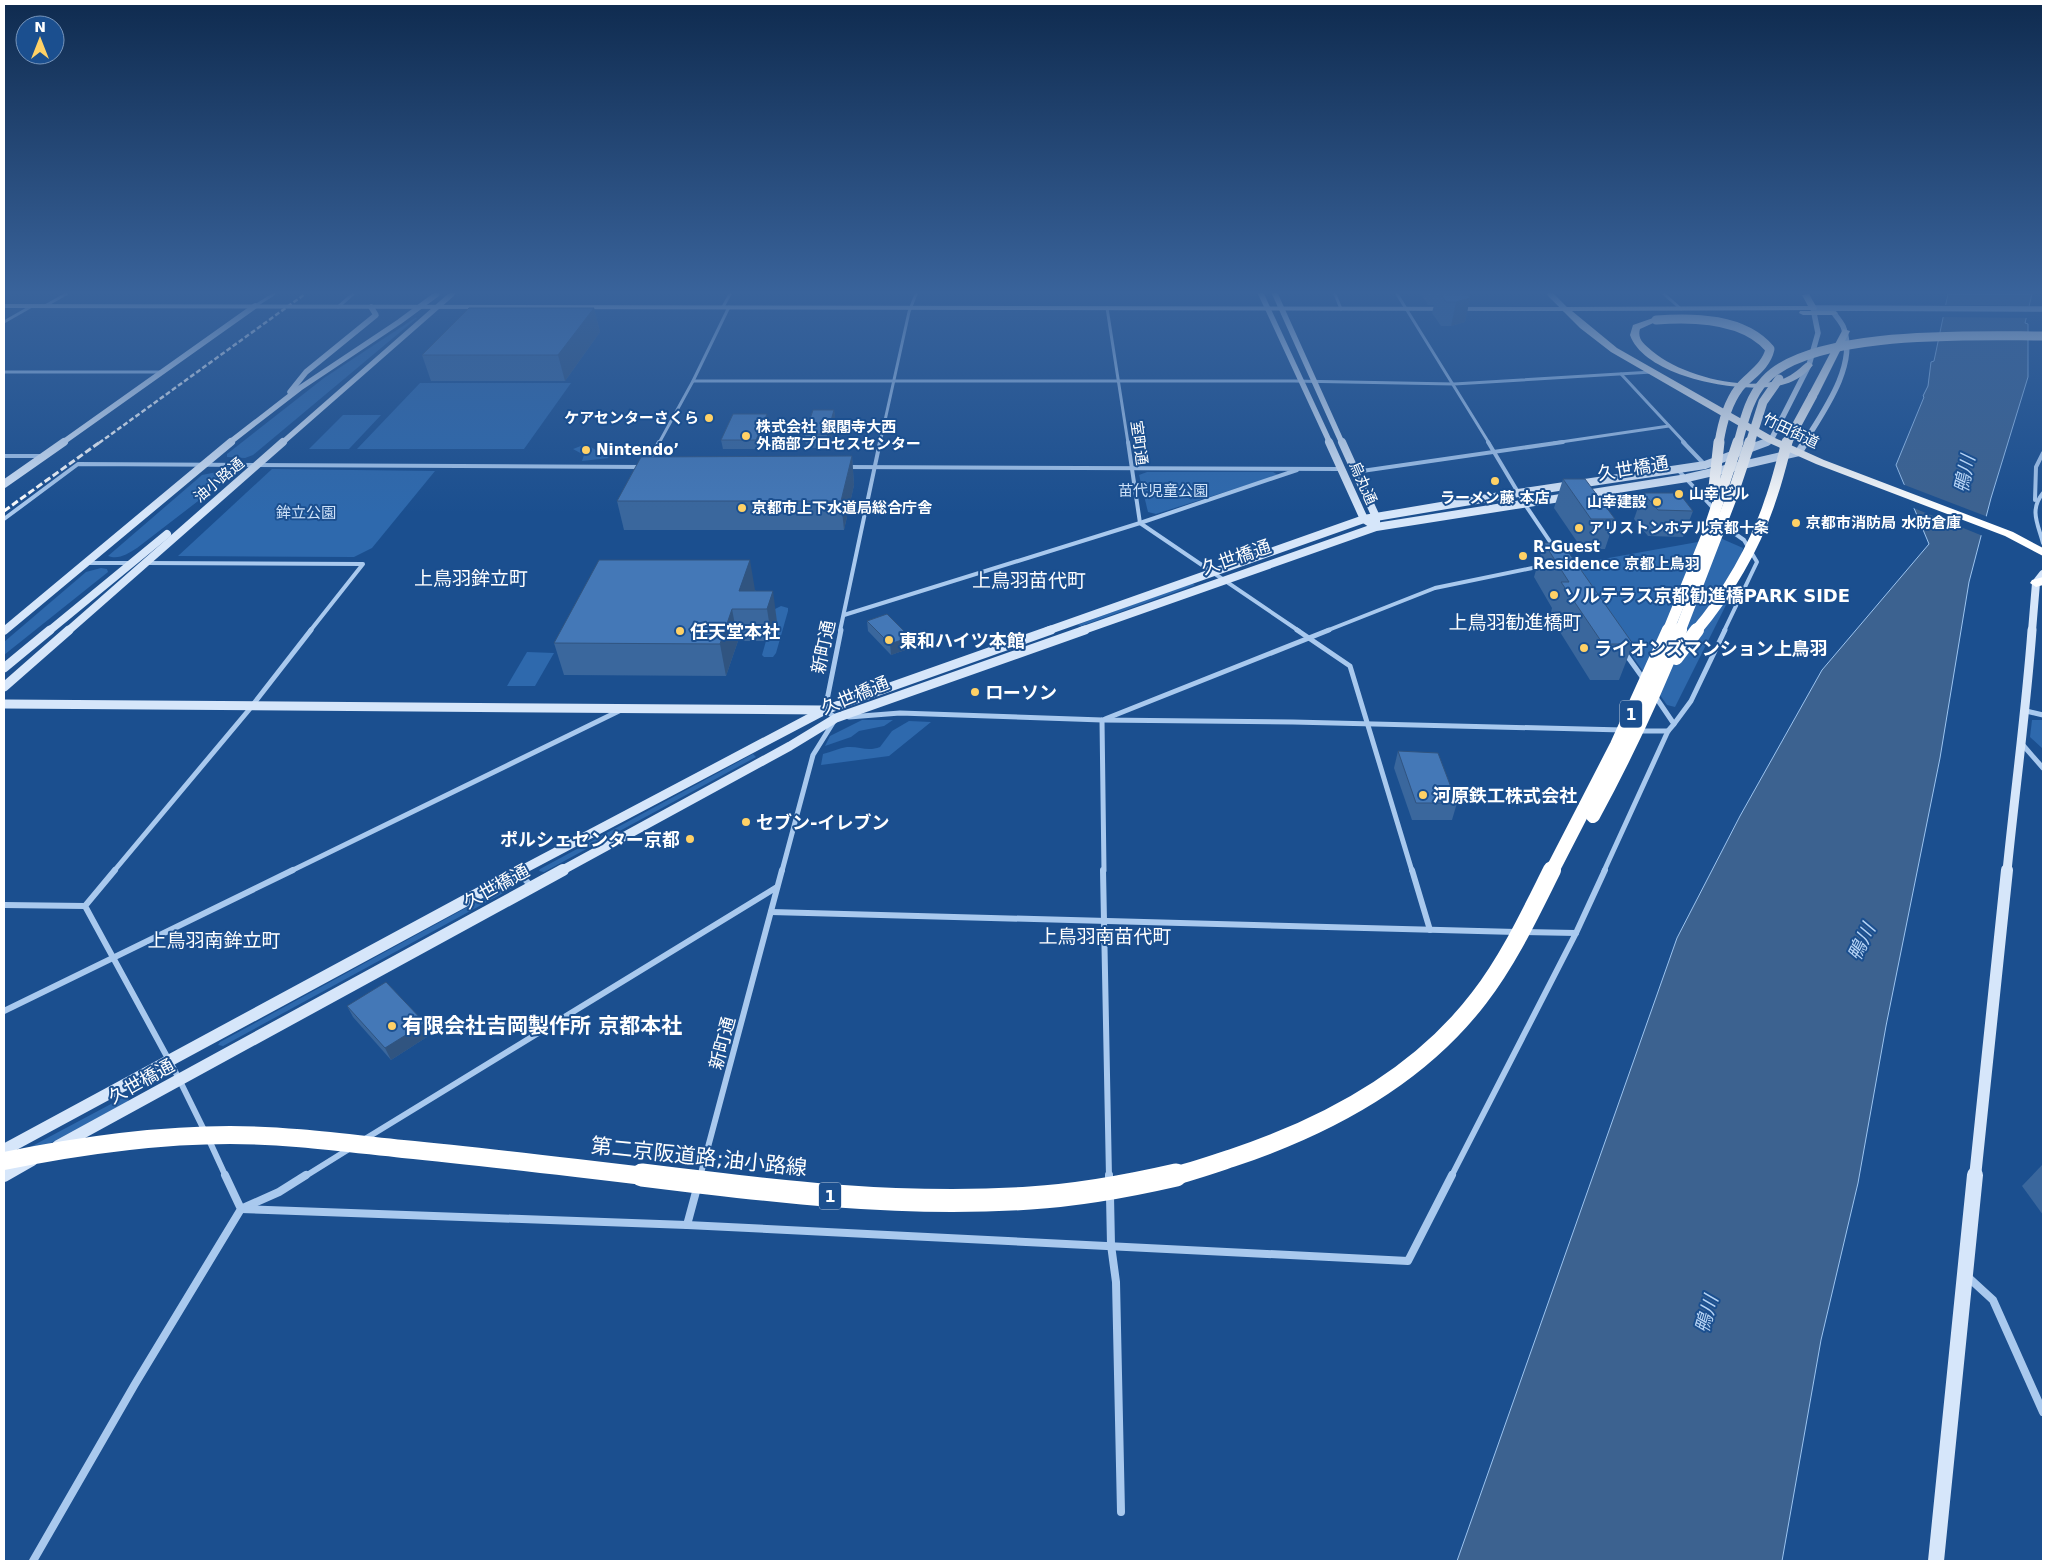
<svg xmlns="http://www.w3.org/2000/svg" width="2047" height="1565" viewBox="0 0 2047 1565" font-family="'DejaVu Sans','Noto Sans JP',sans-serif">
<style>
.green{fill:#2e69ad}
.water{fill:#3c6290;stroke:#9cc4f0}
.pier{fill:#1b4f8f}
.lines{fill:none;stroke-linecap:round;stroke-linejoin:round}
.street-far4{stroke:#a9c9ee;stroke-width:3}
.street-far3{stroke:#a9c9ee;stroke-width:4}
.street-far2{stroke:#a9c9ee;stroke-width:5}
.street-far1{stroke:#a9c9ee;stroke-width:6}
.street{stroke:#a9c9ee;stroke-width:8}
.secondary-far4{stroke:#d6e6fa;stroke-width:5.5}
.secondary-far3{stroke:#d6e6fa;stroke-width:8}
.secondary-far2{stroke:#d6e6fa;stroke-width:9}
.secondary-far1{stroke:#d6e6fa;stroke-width:12}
.secondary{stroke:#d6e6fa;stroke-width:16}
.primary{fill:#f0f6ff;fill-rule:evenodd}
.highway{fill:#fff;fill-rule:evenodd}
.rail-far1{stroke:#fff;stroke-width:2.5;stroke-dasharray:5 2.5;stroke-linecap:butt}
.rail{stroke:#fff;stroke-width:3;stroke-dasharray:7 3;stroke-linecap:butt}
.highway-bridge-far4{stroke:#fff;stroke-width:9}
.highway-bridge-far3{stroke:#fff;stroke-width:11}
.highway-bridge-far2{stroke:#fff;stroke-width:14}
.highway-bridge-far1{stroke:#fff;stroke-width:18}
.highway-bridge{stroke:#fff;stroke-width:23}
.wall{fill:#3a679d}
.shaded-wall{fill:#305480}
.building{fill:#4478b7;stroke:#305480}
.poi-dot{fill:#ffd166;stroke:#1b4f8f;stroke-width:2}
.labels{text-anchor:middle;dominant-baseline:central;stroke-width:4;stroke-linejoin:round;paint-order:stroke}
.far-poi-label{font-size:15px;font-weight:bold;fill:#fff;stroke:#1b4f8f;text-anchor:start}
.far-street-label{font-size:15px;fill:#fff;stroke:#1b4f8f}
.far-park-label{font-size:15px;fill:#cfe3fa;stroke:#1b4f8f}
.shield{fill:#1b4f8f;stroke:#bbcadd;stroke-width:1}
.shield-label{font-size:16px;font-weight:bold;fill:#fff}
.street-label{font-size:18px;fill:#fff;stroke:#1b4f8f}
.poi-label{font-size:18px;font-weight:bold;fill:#fff;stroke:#1b4f8f;text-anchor:start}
.water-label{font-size:19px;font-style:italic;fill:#b5d3f5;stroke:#1b4f8f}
.neighbourhood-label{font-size:19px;fill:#fff;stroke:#1b4f8f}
.near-poi-label{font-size:21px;font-weight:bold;fill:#fff;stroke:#1b4f8f;text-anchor:start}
.near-street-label{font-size:21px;fill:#fff;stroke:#1b4f8f}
</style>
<rect width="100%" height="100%" fill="#1b4f8f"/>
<g class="green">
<polygon points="415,318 417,318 253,455 245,458 227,457 227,454 324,378"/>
<polygon points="420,383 571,383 524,449 357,449"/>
<polygon points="343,415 381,415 349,449 309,449"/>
<polygon points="586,444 609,458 582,461 584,455 573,449"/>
<polygon points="272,469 435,471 372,548 354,557 178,556"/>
<path d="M 217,472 L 229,475 L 228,478 L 137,548 C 127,554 119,560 108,556 L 202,475 Z"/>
<polygon points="1147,472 1273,472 1278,475 1156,514 1148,512 1139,475"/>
<polygon points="1720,538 1743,548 1736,585 1675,707 1667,705 1569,567 1575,564"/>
<polygon points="101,568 107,569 108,572 4,655 4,642 86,572"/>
<polygon points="1192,583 1195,585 1081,626 1077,625"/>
<polygon points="781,606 788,608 788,611 776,653 773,657 764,657 762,655 766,641 772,641 778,623 772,622 775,609"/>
<polygon points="527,652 554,653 535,686 507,686"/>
<polygon points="862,720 893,720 884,726 859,731 851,737 825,746 830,736"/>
<polygon points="2032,720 2043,720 2043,749 2030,737"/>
<path d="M 909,721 L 931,722 L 889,756 L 821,765 L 823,754 C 831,752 839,748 847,747 C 860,746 867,752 880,747 L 892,731 Z"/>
<polygon points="753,754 756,757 544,872 539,871 540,869"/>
<polygon points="508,885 514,887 223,1046 218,1045 220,1042"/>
<polygon points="126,1096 129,1099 127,1102 4,1168 4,1161"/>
</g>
<polygon class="water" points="1948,294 2032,294 2025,323 2028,324 2028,377 1991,498 1969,582 1940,758 1886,1026 1858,1183 1821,1340 1782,1561 1457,1561 1677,938 1740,816 1822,670 1929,544 1896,465 1924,397 1923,396 1928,386 1931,362 1934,361"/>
<g class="pier">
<polygon points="1942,305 2032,306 2029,318 1940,317"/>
<polygon points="1902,484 1988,517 1983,536 1911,507"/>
</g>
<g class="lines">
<g class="street-far4">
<polyline points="1335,294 1341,309"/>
<polyline points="1397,294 1489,443"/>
<polyline points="1664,294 1681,309"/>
<polyline points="45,306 66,294"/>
<polyline points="255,306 274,294"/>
<polyline points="338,307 353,294"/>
<polyline points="723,307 730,294"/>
<polyline points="1107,308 1128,443"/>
<polyline points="4,322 32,306"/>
<polyline points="4,372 163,372"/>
<polyline points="1621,374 1685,443"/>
<polyline points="693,381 1294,381 1454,384 1652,372"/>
<polyline points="659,443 693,381 729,307"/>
<polyline points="880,443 909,312 916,294"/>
<polyline points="1554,443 1669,426"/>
</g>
<g class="street-far3">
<polyline points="1128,442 1140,523 1299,631"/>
<polyline points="1488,442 1528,509 1555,549"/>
<polyline points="1683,442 1705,465"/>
<polyline points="4,456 43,456"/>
<polyline points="648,462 659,442"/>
<polyline points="847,467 1341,469"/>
<polyline points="1678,470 1715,510"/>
<polyline points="1355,472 1563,442"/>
<path d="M 2043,493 C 2029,510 2038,524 2043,543"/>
<polyline points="2035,500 2036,467 2043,453"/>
<polyline points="4,519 78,464 641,467"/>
<polyline points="1724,521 1734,533 1744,540 1757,562 1724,631"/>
<polyline points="86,563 132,563"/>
<polyline points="146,563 363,564 310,631"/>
<polyline points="844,615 1140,523 1297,470"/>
<polyline points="840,631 880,442"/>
<polyline points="1326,631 1435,588 1542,566"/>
</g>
<g class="street-far2">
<polyline points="1297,630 1350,666 1412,871"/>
<polyline points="1625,653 1645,681"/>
<polyline points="2026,711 2043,715"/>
<polyline points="849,717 900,713 1102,720 1293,722 1623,730"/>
<polyline points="1105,719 1329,630"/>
<polyline points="1102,720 1104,871"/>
<polyline points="1674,724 1691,701 1725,630"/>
<polyline points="1639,731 1668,731"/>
<polyline points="2022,744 2043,768"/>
<polyline points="114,871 248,711 311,630"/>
<polyline points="291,871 621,710"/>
<polyline points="782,871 813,755 836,718 825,710 841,630"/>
<polyline points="1604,871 1668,731 1674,724 1655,696"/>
</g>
<g class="street-far1">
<polyline points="115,870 85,906 177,1075 205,1132"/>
<polyline points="1103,870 1109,1177"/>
<polyline points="1412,870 1430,930"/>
<polyline points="518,872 531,886"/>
<polyline points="4,905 85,906"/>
<polyline points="771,912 1516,932"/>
<polyline points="1524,932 1576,933"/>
<polyline points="4,1011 293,870"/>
<polyline points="365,1139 777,887"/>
<polyline points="209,1140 226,1177"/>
<polyline points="304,1177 349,1149"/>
<polyline points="700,1177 782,870"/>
<polyline points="1451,1177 1576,933 1605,870"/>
</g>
<g class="street">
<polyline points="1109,1175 1109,1182"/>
<polyline points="1110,1196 1111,1245 1116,1282 1121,1512"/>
<polyline points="243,1208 279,1192 306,1175"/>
<polyline points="241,1209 687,1225 1408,1261 1452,1175"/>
<polyline points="687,1225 697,1188"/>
<polyline points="1969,1278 1993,1300 2043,1412"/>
<polyline points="33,1561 135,1384 241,1209 225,1175"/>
</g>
<g class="secondary-far4">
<polyline points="1261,294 1330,443"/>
<polyline points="1275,294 1342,443"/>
<polyline points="1550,294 1565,309"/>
<polyline points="290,392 306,372 376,315 371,307"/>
<polyline points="62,443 255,306"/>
<polyline points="229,443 300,388 399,322 437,294"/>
<polyline points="282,443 452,294"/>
<polyline points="1764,443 1771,440 1809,365 1818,333 1813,308 2043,309"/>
<path d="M 1804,443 C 1823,412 1857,366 1844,329 C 1843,324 1837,318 1834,313"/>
</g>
<g class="secondary-far3">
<polyline points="1329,442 1364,519 1370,523"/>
<polyline points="1342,442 1376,517 1376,524"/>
<polyline points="4,484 64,442"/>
<polyline points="4,631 231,442"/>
<polyline points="49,631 167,534"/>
<polyline points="68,631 283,442"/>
<polyline points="1047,631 1364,519 1518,493 1705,465 1767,442"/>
<polyline points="1081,631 1376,527 1687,478 1799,452 1805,442"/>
<polyline points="2032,631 2036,583 2043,574"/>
</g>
<g class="secondary-far2">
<polyline points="4,668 50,630"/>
<polyline points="4,687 69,630"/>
<polyline points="4,704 823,710"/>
<polyline points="520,871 825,710 1051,630"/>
<polyline points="561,871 790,746 836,718 1085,630"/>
<path d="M 2007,871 C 2015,791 2026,711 2032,630"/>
</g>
<g class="secondary-far1">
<polyline points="58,1146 563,870"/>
<polyline points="4,1150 522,870"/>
<polyline points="4,1176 32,1160"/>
<polyline points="1975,1177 2007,870"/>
</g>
<polyline class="secondary" points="1936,1561 1975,1175"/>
<polygon class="primary" points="4,304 1565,307 1568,309 1565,311 4,308"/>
<g class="highway">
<polygon points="1809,294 1817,308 1816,310 1572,311 1617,348 1775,438 1824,460 2013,532 2043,548 2043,556 2005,536 1816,464 1767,442 1611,352 1580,328 1561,309 1565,307 1808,306 1802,295"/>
<polygon points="1800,311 1834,311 1838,313 1834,315 1803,315 1799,313"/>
<path d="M 1653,318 L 1660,320 L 1640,329 C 1637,339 1644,344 1652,351 C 1682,376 1742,391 1780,380 C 1790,377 1798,370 1806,363 L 1809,362 L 1813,365 C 1806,374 1796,381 1785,384 C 1747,396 1645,378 1630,335 L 1633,325 Z"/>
<polygon points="1843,329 1850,331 1818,395 1813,398 1810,397 1808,395"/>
<polygon points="2043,577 2043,585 2036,587 2030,583 2032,580"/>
</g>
<polyline class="rail-far1" points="99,443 305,294"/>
<polyline class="rail" points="4,511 100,442"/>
<g class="highway-bridge-far4">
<path d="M 1656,320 C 1694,317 1744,318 1770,349 C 1766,367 1750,375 1739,388 C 1727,404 1722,424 1719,443"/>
<path d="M 1738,443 C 1744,421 1749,397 1765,380 C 1811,329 1977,336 2043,336"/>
<polyline points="1750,443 1763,402 1779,379"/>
<polyline points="1787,443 1813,395"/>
</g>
<g class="highway-bridge-far3">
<polyline points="1713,496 1719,442"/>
<polyline points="1668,631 1707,535 1738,442"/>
<polyline points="1680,631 1732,496 1750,442"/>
<path d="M 1696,631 C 1726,596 1756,545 1770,501 C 1777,482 1782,461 1787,442"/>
</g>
<g class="highway-bridge-far2">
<polyline points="1676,658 1697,630"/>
<path d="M 1593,816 C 1626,755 1655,694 1680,630"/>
<polyline points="1552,871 1617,745 1669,630"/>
</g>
<g class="highway-bridge-far1">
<path d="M 4,1161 C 78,1146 154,1135 230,1135 C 288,1135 346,1143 403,1149 C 486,1157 569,1167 652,1177"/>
<path d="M 1170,1177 C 1191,1172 1211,1165 1232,1158 C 1325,1127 1418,1078 1479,998 C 1509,959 1530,914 1552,870"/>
</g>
<path class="highway-bridge" d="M 642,1175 C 770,1191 900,1207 1030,1198 C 1079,1195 1128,1186 1176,1175"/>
</g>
<g class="wall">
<polygon points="1421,294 1467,294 1470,298 1465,322 1451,326 1441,326 1432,313 1434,305 1428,305"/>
<polygon points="594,308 600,332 565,381 431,381 422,355"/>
<polygon points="834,410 836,424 828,448 806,448 805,434"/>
<polygon points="768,423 758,449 723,449 721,440"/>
<polygon points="852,456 854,485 844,530 624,530 617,501"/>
<polygon points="1563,479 1615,519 1605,549 1582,549 1554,508"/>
<polygon points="1643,493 1693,511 1683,537 1648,536 1634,519"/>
<polygon points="1544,543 1633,644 1619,680 1590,680 1550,616 1552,608 1534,577"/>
<polygon points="755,590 777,622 772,641 738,641 726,676 564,675 554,643"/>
<polygon points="867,621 910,637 911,648 891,655 868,631"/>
<polygon points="1398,751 1457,803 1452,820 1412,820 1394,768"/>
<polygon points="347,1006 425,1023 430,1035 391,1060 353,1017"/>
<polygon points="2043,1164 2043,1215 2022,1186"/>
</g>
<g class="shaded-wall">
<polygon points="1470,298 1465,322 1451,326 1456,302"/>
<polygon points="594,308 600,332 565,381 558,355"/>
<polygon points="834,410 836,424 828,448 827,434"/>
<polygon points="767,414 768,423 758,449 756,440"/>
<polygon points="852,456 854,485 844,530 841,501"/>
<polygon points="750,560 755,590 749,609 739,591"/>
<polygon points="773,591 777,622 772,641 767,609"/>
<polygon points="732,609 738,641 726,676 720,644"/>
<polygon points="910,637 911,648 891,655 890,644"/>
<polygon points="425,1023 430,1035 391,1060 385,1048"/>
</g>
<g class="building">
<polygon points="1441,294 1467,294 1470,298 1456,302 1446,302"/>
<polygon points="469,308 594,308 558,355 422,355"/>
<polygon points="813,410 834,410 827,434 805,434"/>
<polygon points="733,414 767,414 756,440 721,440"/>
<polygon points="852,456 841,501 617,501 641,457"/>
<polygon points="1563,479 1585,479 1615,519 1591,519"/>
<polygon points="1643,493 1679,493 1693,511 1658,510"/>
<polygon points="1544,543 1562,543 1633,644 1603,644 1561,582 1569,582"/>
<polygon points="599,560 750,560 739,591 773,591 767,609 732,609 720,644 554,643"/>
<polygon points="887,614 910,637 890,644 867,621"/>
<polygon points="1398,751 1438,753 1457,803 1416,803"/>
<polygon points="386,982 425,1023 385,1048 347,1006"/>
</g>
<linearGradient id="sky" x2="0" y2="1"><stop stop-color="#0f2b4f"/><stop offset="0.57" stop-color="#39639b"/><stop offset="1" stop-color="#39639b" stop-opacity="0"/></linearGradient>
<rect width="2047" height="513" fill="url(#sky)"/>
<g class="poi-dot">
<circle cx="709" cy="418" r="5"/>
<circle cx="746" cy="436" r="5"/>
<circle cx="586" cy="450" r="5"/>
<circle cx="1495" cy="481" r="5"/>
<circle cx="1679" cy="494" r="5"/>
<circle cx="1657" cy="502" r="5"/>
<circle cx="742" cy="508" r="5"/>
<circle cx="1796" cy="523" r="5"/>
<circle cx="1579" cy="528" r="5"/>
<circle cx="1523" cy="556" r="5"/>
<circle cx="1554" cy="595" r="5"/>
<circle cx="680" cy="631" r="5"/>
<circle cx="889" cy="640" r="5"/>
<circle cx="1584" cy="648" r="5"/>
<circle cx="975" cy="692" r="5"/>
<circle cx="1423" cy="795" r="5"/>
<circle cx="746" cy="822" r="5"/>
<circle cx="690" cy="839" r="5"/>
<circle cx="392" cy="1026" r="5"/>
</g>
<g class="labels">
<g class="far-poi-label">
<text x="699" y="418" text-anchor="end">ケアセンターさくら</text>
<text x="756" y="427">株式会社 銀閣寺大西<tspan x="756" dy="17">外商部プロセスセンター</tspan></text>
<text x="596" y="450">Nintendo’</text>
<text x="1689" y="494">山幸ビル</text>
<text x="1495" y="498" text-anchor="middle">ラーメン藤 本店</text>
<text x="1647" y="502" text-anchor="end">山幸建設</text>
<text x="752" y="508">京都市上下水道局総合庁舎</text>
<text x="1806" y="523">京都市消防局 水防倉庫</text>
<text x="1589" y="528">アリストンホテル京都十条</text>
<text x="1533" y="547">R-Guest<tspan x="1533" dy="17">Residence 京都上鳥羽</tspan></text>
</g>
<g class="far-street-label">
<text transform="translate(1791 431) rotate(26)">竹田街道</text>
<text transform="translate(1139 443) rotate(82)">室町通</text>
<text transform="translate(219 480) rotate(-40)">油小路通</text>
<text transform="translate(1363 483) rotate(66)">烏丸通</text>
</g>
<g class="far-park-label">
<text x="1163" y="491">苗代児童公園</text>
<text x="306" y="513">鉾立公園</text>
</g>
<g class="shield">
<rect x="1620" y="700.5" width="22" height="27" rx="4"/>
<rect x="819" y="1182.5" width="22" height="27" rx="4"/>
</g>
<g class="shield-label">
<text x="1631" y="714">1</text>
<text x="830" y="1196">1</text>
</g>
<g class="street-label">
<text transform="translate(1633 468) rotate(-9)">久世橋通</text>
<text transform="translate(1236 557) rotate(-19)">久世橋通</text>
<text transform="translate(823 647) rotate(-78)">新町通</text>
<text transform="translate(855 695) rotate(-22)">久世橋通</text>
<text transform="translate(496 886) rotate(-29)">久世橋通</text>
<text transform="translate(722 1043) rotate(-75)">新町通</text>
<text transform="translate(141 1081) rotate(-29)">久世橋通</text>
</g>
<g class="poi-label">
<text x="1564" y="595">ソルテラス京都勧進橋PARK SIDE</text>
<text x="690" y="631">任天堂本社</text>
<text x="899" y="640">東和ハイツ本館</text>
<text x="1594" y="648">ライオンズマンション上鳥羽</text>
<text x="985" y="692">ローソン</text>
<text x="1433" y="795">河原鉄工株式会社</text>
<text x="756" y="822">セブン-イレブン</text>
<text x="680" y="839" text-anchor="end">ポルシェセンター京都</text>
</g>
<g class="water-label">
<text transform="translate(1964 474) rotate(-78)">鴨川</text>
<text transform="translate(1861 942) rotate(-64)">鴨川</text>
<text transform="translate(1706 1314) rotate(-74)">鴨川</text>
</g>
<g class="neighbourhood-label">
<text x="471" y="578">上鳥羽鉾立町</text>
<text x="1029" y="580">上鳥羽苗代町</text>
<text x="1515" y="622">上鳥羽勧進橋町</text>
<text x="1105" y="936">上鳥羽南苗代町</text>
<text x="214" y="940">上鳥羽南鉾立町</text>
</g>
<g class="near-poi-label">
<text x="402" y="1026">有限会社吉岡製作所 京都本社</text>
</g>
<g class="near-street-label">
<text transform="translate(699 1157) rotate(6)">第二京阪道路;油小路線</text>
</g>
</g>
<rect width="2047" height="1565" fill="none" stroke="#ffffff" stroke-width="10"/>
<g transform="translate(40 40)"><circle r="24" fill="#1b4f8f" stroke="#7695bc"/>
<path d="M0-4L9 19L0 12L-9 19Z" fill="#ffd166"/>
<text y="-8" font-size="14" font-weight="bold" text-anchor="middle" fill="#ffffff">N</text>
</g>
</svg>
